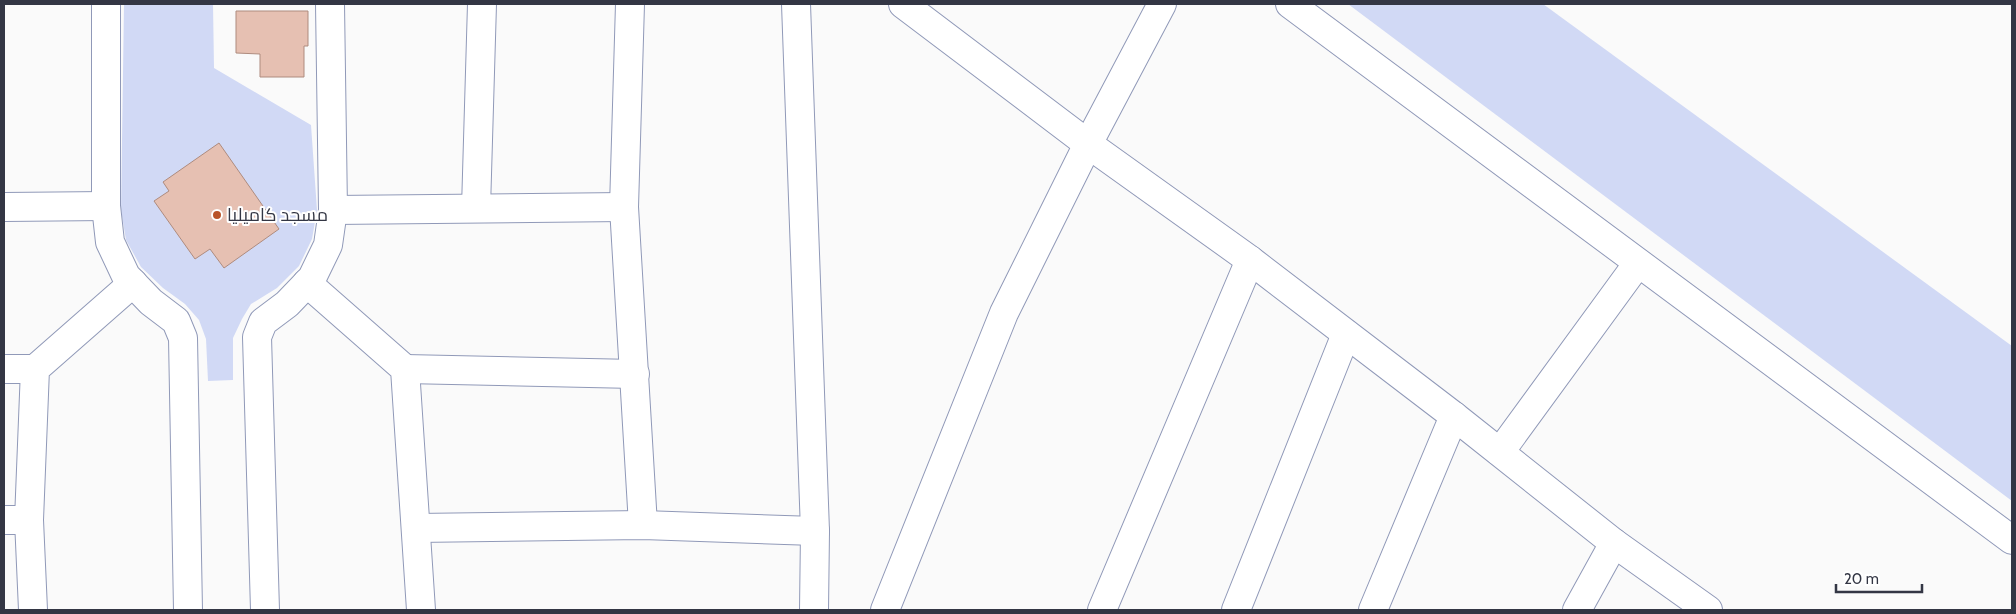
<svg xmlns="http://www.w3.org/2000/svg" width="2016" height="614" viewBox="0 0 2016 614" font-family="Cabin,Cairo,sans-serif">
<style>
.green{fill:#d1d9f5}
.building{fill:#e6c0b2;stroke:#ae8b7e}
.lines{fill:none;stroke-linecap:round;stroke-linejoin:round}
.street-casing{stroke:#9099b8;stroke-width:30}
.street{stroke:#fff;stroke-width:28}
.poi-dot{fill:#b95328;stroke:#fff;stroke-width:2}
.labels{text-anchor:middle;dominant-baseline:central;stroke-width:4;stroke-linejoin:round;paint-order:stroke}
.poi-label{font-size:18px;fill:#333644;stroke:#fff;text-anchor:start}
</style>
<rect width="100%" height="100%" fill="#fafafa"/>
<g class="green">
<polygon points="124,4 213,4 214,68 311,125 317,210 312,239 299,266 277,288 251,304 242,319 233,338 233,380 208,381 206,339 199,320 185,304 163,288 141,267 126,240 121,210"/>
<polygon points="1348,4 1543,4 2012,346 2012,501"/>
</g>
<g class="building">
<polygon points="236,11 308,11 308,46 304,46 304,77 260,77 260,54 236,53"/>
<polygon points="219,143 279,229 224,268 210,249 195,259 154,201 169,191 163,182"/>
</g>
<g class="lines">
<g class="street-casing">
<g id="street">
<polyline points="106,4 106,206 110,242 126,276 151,302 176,321 183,338 188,610"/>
<polyline points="630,4 624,207 643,525"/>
<polyline points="796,4 815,531 814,610"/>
<polyline points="903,4 1088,144 1250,260 1454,416 1614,543 1708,610"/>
<polyline points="1290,4 2012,540"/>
<polyline points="4,207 106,206"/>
<polyline points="476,208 482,4"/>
<polyline points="333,210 624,207"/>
<polyline points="307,283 405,369 421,610"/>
<polyline points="4,369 35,369"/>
<polyline points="405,369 635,374"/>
<polyline points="1500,452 1638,263"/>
<polyline points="4,520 29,520"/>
<polyline points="416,528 643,525 815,531"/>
<polyline points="33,610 29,520 35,369 133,283"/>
<polyline points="265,610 257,337 263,322 287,304 312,278 328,245 333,210 330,4"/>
<polyline points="885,610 1004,313 1088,144 1162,4"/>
<polyline points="1102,610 1250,260"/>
<polyline points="1236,610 1346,334"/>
<polyline points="1373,610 1454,416"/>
<polyline points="1577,610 1614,543"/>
</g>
</g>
<use href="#street" class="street"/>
</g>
<circle class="poi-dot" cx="217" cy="215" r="5"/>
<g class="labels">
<g class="poi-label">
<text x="227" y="215">مسجد كاميليا</text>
</g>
</g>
<rect width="2016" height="614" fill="none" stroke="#333644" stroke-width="10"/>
<path d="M1836 584v8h86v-8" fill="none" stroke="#333644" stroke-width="2.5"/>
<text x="1844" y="584" font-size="15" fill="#333644" stroke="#ffffff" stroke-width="4" paint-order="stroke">20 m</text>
</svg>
